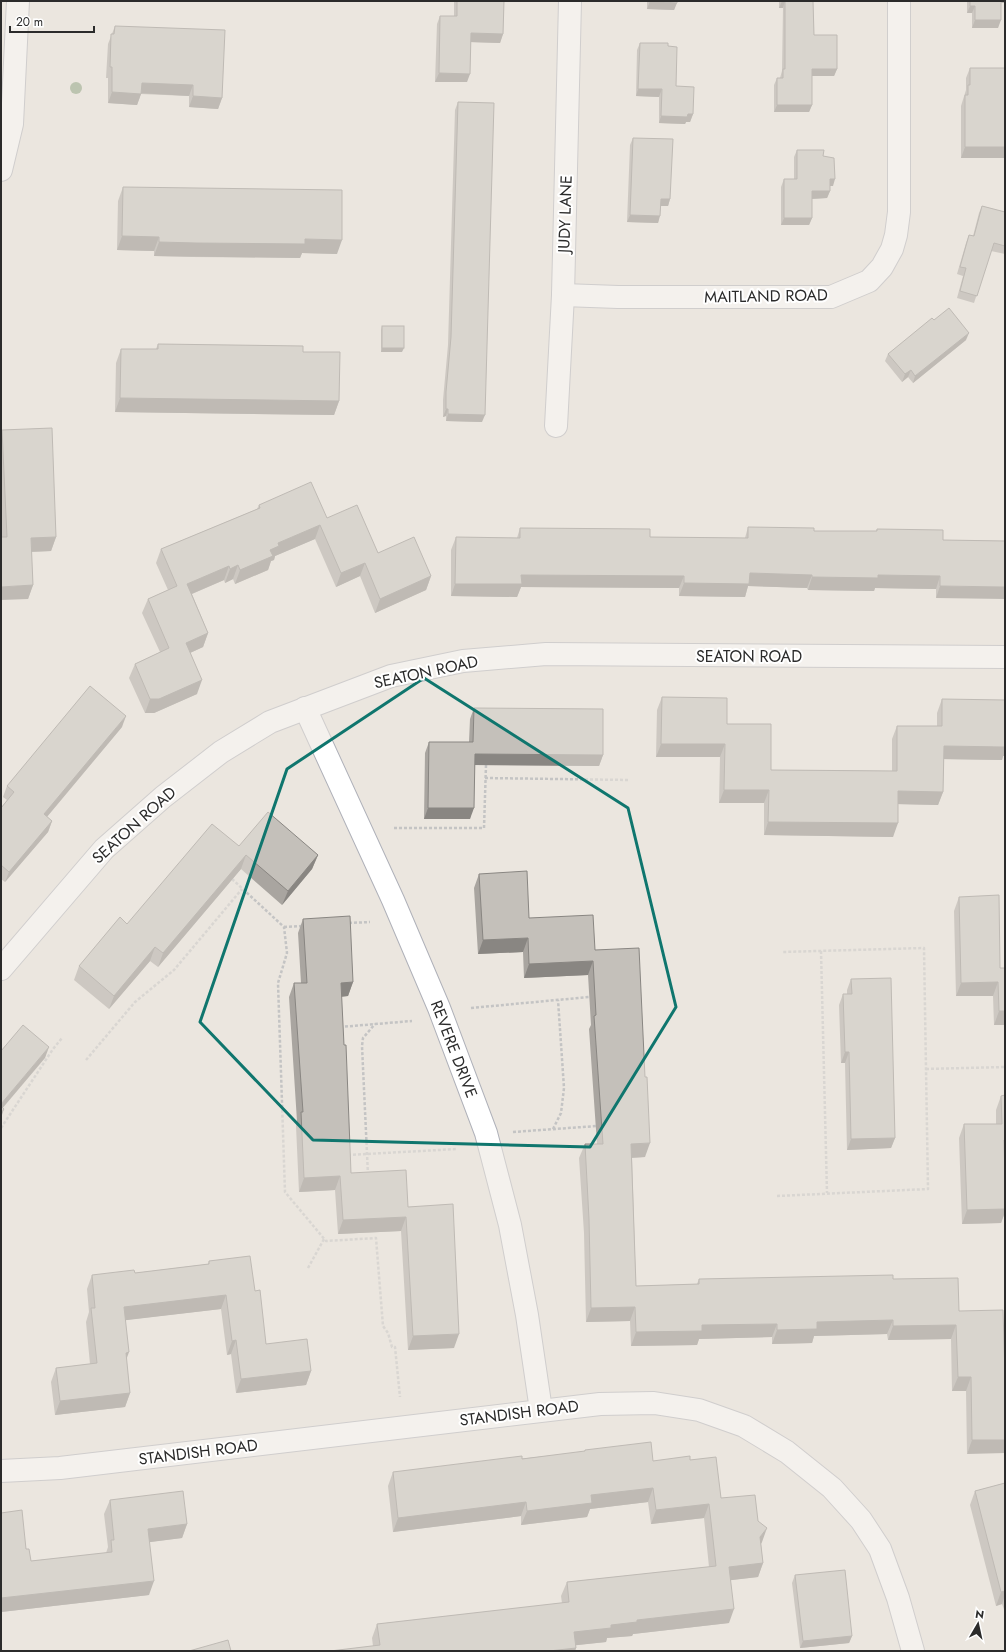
<svg xmlns="http://www.w3.org/2000/svg" width="1006" height="1652" viewBox="0 0 1006 1652" font-family="Jost,sans-serif">
<style>
.lines{fill:none;stroke-linecap:round;stroke-linejoin:round}
.minor-casing{stroke:#afb1b9;stroke-width:24}
.path{stroke:#c4c4c4;stroke-width:2.5;stroke-dasharray:3 2;stroke-linecap:butt}
.minor{stroke:#fff;stroke-width:22}
.tree{fill:#849c78}
.wall{fill:#a9a5a0}
.shaded-wall{fill:#898682}
.building{fill:#c4c0ba;stroke:#898682}
.marked{fill:none;stroke:#0f766e;stroke-width:3;stroke-linejoin:round}
.labels{text-anchor:middle;dominant-baseline:central;stroke-width:4;stroke-linejoin:round;paint-order:stroke}
.street-label{font-size:16px;fill:#2b2b2b;stroke:#fff}
</style>
<rect width="100%" height="100%" fill="#ebe6df"/>
<g class="lines">
<g class="minor-casing">
<g id="minor">
<polyline points="1,170 12,124 18,1"/>
<polyline points="563,295 618,297 831,297 869,281 882,267 892,249 896,235 899,212 899,1"/>
<polyline points="556,426 563,295 570,1"/>
<polyline points="305,708 393,900 439,1008 486,1133 510,1225 527,1315 541,1410"/>
<polyline points="1,969 104,849 163,797 221,752 270,722 391,676 463,661 546,654 1005,657"/>
<polyline points="1,1471 60,1468 600,1404 654,1403 699,1410 744,1426 787,1452 832,1488 861,1520 880,1549 898,1598 913,1651"/>
</g>
</g>
<g class="path">
<polyline points="485,778 629,780"/>
<polyline points="394,828 484,828 486,765"/>
<polyline points="232,879 284,927 287,953 278,983 285,1192 326,1241 376,1238 383,1326 388,1333 392,1347 395,1347 400,1397"/>
<polyline points="349,923 370,922"/>
<polyline points="284,927 304,926"/>
<polyline points="821,951 827,1193"/>
<polyline points="471,1008 589,997"/>
<polyline points="340,1027 412,1021"/>
<polyline points="86,1060 135,1002 174,970 242,889"/>
<polyline points="926,1069 1005,1067"/>
<polyline points="1,1128 53,1049 62,1038"/>
<polyline points="553,1129 561,1113 564,1088 558,1000"/>
<polyline points="513,1132 597,1126"/>
<polyline points="348,1155 457,1149"/>
<polyline points="368,1175 362,1046 363,1038 375,1024"/>
<polyline points="777,1196 928,1189 924,948 782,952"/>
<polyline points="308,1268 324,1239"/>
</g>
<use href="#minor" class="minor"/>
</g>
<circle class="tree" cx="76" cy="88" r="6"/>
<g class="wall">
<polygon points="454,1 504,1 503,34 500,43 471,42 467,82 435,82 437,24 440,16 454,16"/>
<polygon points="647,1 677,1 674,10 647,9"/>
<polygon points="779,1 813,1 814,35 837,69 834,76 812,76 812,105 809,112 774,112 774,85 777,78 780,78 782,71 783,8 779,8"/>
<polygon points="967,1 1005,1 1005,3 1001,3 998,28 972,28 972,13 967,13"/>
<polygon points="115,26 222,98 218,109 189,107 189,96 141,94 137,105 108,103 108,78 106,78 108,44"/>
<polygon points="640,43 668,46 676,86 693,114 690,122 686,122 685,124 659,123 659,97 636,96 637,50"/>
<polygon points="970,68 1005,68 1005,158 961,158 961,106 966,90 966,78"/>
<polygon points="458,102 482,422 446,421 446,416 443,417 443,400 448,345 455,110"/>
<polygon points="633,138 670,199 668,206 661,206 658,223 627,222 630,145"/>
<polygon points="797,150 823,156 833,186 830,186 830,191 827,198 812,199 812,218 809,225 781,225 781,187 784,179 794,179 794,157"/>
<polygon points="123,187 337,254 302,253 300,258 191,257 154,256 154,251 117,250 118,201"/>
<polygon points="982,206 1005,212 1005,254 991,251 974,303 957,298 963,276 957,274 966,243 969,235 973,236 979,213"/>
<polygon points="934,320 966,340 913,383 908,377 902,382 885,361 888,354"/>
<polygon points="382,326 402,352 381,352 381,330"/>
<polygon points="158,344 303,352 339,401 334,415 115,412 116,363 121,349 156,349"/>
<polygon points="2,430 56,537 51,551 31,552 33,585 28,599 1,537 1,434"/>
<polygon points="259,505 327,518 378,553 431,576 426,590 375,613 360,576 336,587 315,539 275,556 274,560 271,561 268,570 235,584 233,579 225,583 224,580 192,594 208,633 203,647 190,653 197,694 154,713 145,713 129,678 135,664 160,652 142,613 148,599 168,590 156,563 161,549 257,509"/>
<polygon points="748,527 814,531 876,531 877,529 943,540 1005,541 936,598 936,589 875,588 874,591 808,590 807,588 748,586 745,597 679,596 679,588 521,587 517,597 451,596 451,550 456,537 517,538 520,528 650,537 745,538"/>
<polygon points="662,697 727,724 771,770 892,771 892,739 897,726 937,726 937,713 942,699 1003,756 1002,760 944,759 943,792 938,805 898,804 893,837 764,835 764,803 719,803 720,757 656,757 657,710"/>
<polygon points="474,708 603,755 599,766 475,765 470,819 424,819 425,753 429,742 469,742 470,719"/>
<polygon points="122,727 47,817 52,821 48,832 5,882 1,879 1,808 7,800 3,797 7,786"/>
<polygon points="239,846 318,855 312,869 282,905 241,869 158,967 150,961 109,1009 74,980 79,966 127,924"/>
<polygon points="479,874 529,918 595,950 645,1157 632,1158 636,1286 697,1284 699,1279 893,1279 959,1311 1005,1374 967,1454 966,1391 952,1391 951,1339 888,1340 887,1334 814,1336 812,1343 772,1344 772,1337 699,1339 697,1345 631,1346 630,1321 586,1322 584,1233 579,1158 585,1144 597,1144 589,1029 591,1025 588,975 524,978 523,952 478,954 474,888"/>
<polygon points="959,897 1000,968 1005,968 1005,1025 994,1025 993,996 956,996 954,911"/>
<polygon points="303,919 353,982 348,996 341,997 351,1173 408,1207 454,1348 408,1350 401,1231 338,1234 335,1190 299,1192 296,1126 297,1121 289,997 294,983 301,983 298,933"/>
<polygon points="851,979 895,1138 891,1148 847,1150 845,1063 841,1063 839,1005 843,994 847,994 847,990"/>
<polygon points="1005,1095 1005,1154 1004,1154 1005,1212 1001,1223 962,1224 959,1138 964,1124 996,1124 996,1110 1001,1096"/>
<polygon points="209,1261 255,1291 266,1344 311,1371 306,1385 236,1393 231,1354 227,1355 221,1309 125,1320 126,1360 130,1393 125,1407 55,1415 51,1382 56,1368 90,1364 86,1322 89,1312 87,1289 92,1275 135,1273 208,1264"/>
<polygon points="585,1450 653,1461 690,1460 721,1498 758,1521 762,1542 761,1544 763,1563 758,1577 730,1580 729,1623 633,1634 632,1636 607,1638 606,1642 576,1645 576,1648 575,1651 330,1651 373,1646 372,1638 377,1624 562,1603 561,1596 567,1582 709,1567 704,1518 651,1524 648,1502 590,1509 587,1517 521,1525 521,1516 393,1532 388,1486 393,1472 584,1452"/>
<polygon points="1005,1483 1005,1612 1002,1604 996,1606 970,1505 975,1491"/>
<polygon points="110,1500 187,1524 182,1538 149,1542 149,1595 1,1612 1,1513 26,1549 31,1561 106,1553 108,1547 104,1514"/>
<polygon points="795,1575 852,1636 849,1643 800,1648 792,1583"/>
</g>
<g class="shaded-wall">
<polygon points="650,1 677,3 674,10 647,9"/>
<polygon points="782,1 785,1 783,8 779,8"/>
<rect x="998" y="1" width="7" height="2"/>
<polygon points="970,6 975,6 972,13 967,13"/>
<polygon points="975,20 1001,20 998,28 972,28"/>
<polygon points="471,33 503,34 500,43 468,42"/>
<polygon points="812,69 837,69 834,76 810,76"/>
<polygon points="439,73 470,74 467,82 435,82"/>
<polygon points="142,83 193,85 189,96 138,93"/>
<polygon points="638,89 662,89 659,97 636,96"/>
<polygon points="112,92 141,94 137,105 108,103"/>
<polygon points="193,96 222,98 218,109 189,107"/>
<polygon points="777,105 812,105 809,112 774,112"/>
<polygon points="688,114 693,114 690,122 686,122 685,124 659,123 661,116"/>
<polygon points="965,147 1005,147 1005,158 961,158"/>
<polygon points="830,179 835,179 833,186 828,186"/>
<polygon points="812,191 830,191 827,198 809,199"/>
<polygon points="661,199 670,199 668,206 658,206"/>
<polygon points="630,215 660,216 658,223 627,222"/>
<polygon points="784,218 812,218 809,225 781,225"/>
<polygon points="122,236 159,237 154,251 117,250"/>
<polygon points="305,239 342,240 337,254 302,253 300,258 154,256 159,242"/>
<polygon points="969,333 966,340 913,383 915,376"/>
<polygon points="382,348 404,348 402,352 381,352"/>
<polygon points="911,370 908,377 902,382 905,374"/>
<polygon points="120,398 339,401 334,415 115,412"/>
<polygon points="446,409 448,409 446,416 443,417"/>
<polygon points="448,414 485,415 482,422 446,421"/>
<polygon points="320,525 315,539 275,556 274,560 271,561 268,570 235,584 240,570 270,550 278,543"/>
<polygon points="56,537 51,551 26,552 31,538"/>
<polygon points="365,563 360,576 336,587 341,573"/>
<polygon points="238,565 233,579 225,583 230,569"/>
<polygon points="229,566 224,580 182,598 187,584"/>
<polygon points="750,573 812,575 807,588 748,586 745,597 679,596 684,583"/>
<polygon points="521,575 684,576 679,588 521,587 517,597 451,596 455,584"/>
<polygon points="878,575 940,576 936,589 875,588 874,591 808,590 812,577"/>
<polygon points="431,576 426,590 375,613 380,599"/>
<polygon points="33,585 28,599 1,600 1,587"/>
<polygon points="940,586 1005,587 1005,599 936,598"/>
<polygon points="208,633 203,647 181,657 186,643"/>
<polygon points="202,680 197,694 154,713 145,713 150,699"/>
<polygon points="126,716 122,727 40,825 44,814"/>
<polygon points="661,744 725,744 720,757 656,757"/>
<polygon points="944,746 1005,747 1005,756 1003,756 1002,760 939,759"/>
<polygon points="475,754 603,755 599,766 471,765"/>
<polygon points="724,790 769,790 764,803 719,803"/>
<polygon points="898,791 943,792 938,805 894,804"/>
<polygon points="428,808 474,808 470,819 424,819"/>
<polygon points="52,821 48,832 5,882 9,872"/>
<polygon points="768,822 898,823 893,837 764,835"/>
<polygon points="246,855 241,869 158,967 163,953"/>
<polygon points="318,855 312,869 282,905 288,891"/>
<polygon points="528,938 523,952 478,954 483,940"/>
<polygon points="155,947 150,961 109,1009 114,996"/>
<polygon points="593,961 588,975 524,978 529,964"/>
<polygon points="353,982 348,996 336,997 341,983"/>
<polygon points="998,982 993,996 956,996 961,983"/>
<polygon points="999,1011 1005,1011 1005,1025 994,1025"/>
<polygon points="49,1047 45,1058 1,1110 1,1104"/>
<polygon points="845,1052 849,1052 845,1063 841,1063"/>
<polygon points="4,1109 1,1118 1,1113"/>
<polygon points="895,1138 891,1148 847,1150 851,1139"/>
<polygon points="1004,1140 1005,1140 1005,1154 999,1154"/>
<polygon points="650,1143 645,1157 626,1158 631,1144"/>
<polygon points="340,1176 335,1190 299,1192 304,1178"/>
<polygon points="1005,1209 1005,1212 1001,1223 962,1224 967,1210"/>
<polygon points="406,1217 401,1231 338,1234 343,1220"/>
<polygon points="226,1295 221,1309 119,1321 124,1307"/>
<polygon points="635,1307 630,1321 586,1322 591,1308"/>
<polygon points="893,1320 887,1334 814,1336 812,1343 772,1344 777,1330 817,1322"/>
<polygon points="777,1324 772,1337 699,1339 697,1345 631,1346 636,1332 702,1325"/>
<polygon points="956,1325 951,1339 888,1340 893,1326"/>
<polygon points="459,1334 454,1348 408,1350 413,1336"/>
<polygon points="236,1340 231,1354 227,1355 232,1341"/>
<polygon points="129,1352 124,1366 126,1353"/>
<polygon points="311,1371 306,1385 236,1393 241,1379"/>
<polygon points="958,1377 971,1377 966,1391 952,1391"/>
<polygon points="130,1393 125,1407 55,1415 60,1401"/>
<polygon points="972,1440 1005,1440 1005,1453 967,1454"/>
<polygon points="653,1488 648,1502 590,1509 587,1517 521,1525 527,1511 591,1495"/>
<polygon points="526,1502 521,1516 393,1532 398,1518"/>
<polygon points="709,1504 704,1518 651,1524 656,1510"/>
<polygon points="187,1524 182,1538 143,1543 148,1529"/>
<polygon points="767,1528 762,1542 755,1551 760,1537"/>
<polygon points="763,1563 758,1577 724,1581 729,1567"/>
<polygon points="154,1581 149,1595 1,1612 1,1598"/>
<polygon points="1005,1591 1005,1595 1002,1604 996,1606 1001,1592"/>
<polygon points="734,1609 729,1623 633,1634 632,1636 607,1638 606,1642 569,1646 574,1632 611,1625 637,1620"/>
<polygon points="852,1636 849,1643 800,1648 803,1641"/>
<polygon points="576,1648 575,1651 549,1651"/>
</g>
<g class="building">
<polygon points="457,1 504,1 503,34 471,33 470,74 439,73 440,16 457,16"/>
<polygon points="650,1 677,1 677,3"/>
<polygon points="785,1 813,1 814,35 837,35 837,69 812,69 812,105 777,105 777,78 783,78 783,69 785,69"/>
<polygon points="970,1 1001,1 1001,20 975,20 975,6 970,6"/>
<polygon points="115,26 225,30 222,98 193,96 193,85 142,83 141,94 112,92 112,67 110,67 111,34 114,34"/>
<polygon points="640,43 668,43 668,46 677,47 676,86 694,87 693,114 688,114 687,117 661,116 662,89 638,89"/>
<polygon points="970,68 1005,68 1005,147 965,147 965,95 968,95 968,85 970,85"/>
<polygon points="458,102 494,103 485,415 448,414 448,409 446,409 446,392 451,337"/>
<polygon points="633,138 673,139 670,199 661,199 660,216 630,215"/>
<polygon points="797,150 824,150 823,156 834,158 835,179 830,179 830,191 812,191 812,218 784,218 784,179 797,179"/>
<polygon points="123,187 342,190 342,240 305,239 305,244 196,243 159,242 159,237 122,236"/>
<polygon points="982,206 1005,212 1005,246 994,243 977,296 960,291 966,268 960,267 969,235 974,236"/>
<polygon points="949,308 969,333 915,376 911,370 905,374 888,354 932,318 934,320"/>
<rect x="382" y="326" width="22" height="22"/>
<polygon points="158,344 303,346 303,352 340,352 339,401 120,398 121,349 158,349"/>
<polygon points="52,428 56,537 31,538 33,585 1,587 1,537 7,537 2,430"/>
<polygon points="311,482 327,518 357,505 378,553 414,537 431,576 380,599 365,563 341,573 320,525 278,543 279,546 270,550 273,556 240,570 238,565 230,569 229,566 187,584 208,633 186,643 202,680 159,699 150,699 135,664 169,648 148,599 177,586 161,549 260,508 259,505"/>
<polygon points="748,527 814,528 814,531 877,531 877,529 943,530 943,540 1005,541 1005,587 940,586 940,576 878,575 878,578 812,577 812,575 750,573 749,584 684,583 684,576 521,575 522,584 455,584 456,537 520,538 520,528 650,529 650,537 748,538"/>
<polygon points="90,686 126,716 44,814 52,821 9,872 1,865 1,808 14,792 7,786"/>
<polygon points="662,697 727,698 727,724 771,724 771,770 897,771 897,726 942,726 942,699 1005,700 1005,747 944,746 943,792 898,791 898,823 768,822 769,790 724,790 725,744 661,744"/>
<polygon points="474,708 603,709 603,755 475,754 474,808 428,808 429,742 473,742"/>
<polygon points="268,812 318,855 288,891 246,855 163,953 155,947 114,996 79,966 120,917 127,924 212,824 239,846"/>
<polygon points="527,871 529,918 593,915 595,950 639,948 645,1077 647,1077 650,1143 631,1144 636,1286 699,1284 699,1279 893,1275 893,1279 958,1278 959,1311 1003,1310 1005,1374 1005,1440 972,1440 971,1377 958,1377 956,1325 893,1326 893,1320 817,1322 817,1329 777,1330 777,1324 702,1325 702,1331 636,1332 635,1307 591,1308 589,1219 585,1144 603,1144 594,1016 596,1015 593,961 529,964 528,938 483,940 479,874"/>
<polygon points="999,895 1000,968 1005,968 1005,1011 999,1011 998,982 961,983 959,897"/>
<polygon points="350,916 353,982 341,983 344,1045 346,1045 351,1173 406,1170 408,1207 453,1204 459,1334 413,1336 406,1217 343,1220 340,1176 304,1178 301,1112 303,1112 294,983 307,983 303,919"/>
<polygon points="891,978 895,1138 851,1139 849,1052 845,1052 843,994 852,994 851,979"/>
<polygon points="23,1025 49,1047 1,1104 1,1051"/>
<polygon points="1005,1095 1005,1140 1004,1140 1005,1177 1005,1209 967,1210 964,1124 1002,1124 1001,1096"/>
<polygon points="1,1106 4,1109 1,1113"/>
<polygon points="250,1256 255,1291 260,1290 266,1344 307,1339 311,1371 241,1379 236,1340 232,1341 226,1295 124,1307 129,1352 126,1353 130,1393 60,1401 56,1368 97,1363 91,1308 95,1308 92,1275 134,1270 135,1273 209,1264 209,1261"/>
<polygon points="651,1442 653,1461 690,1456 690,1460 716,1457 721,1498 755,1495 758,1521 767,1528 760,1537 763,1563 729,1567 734,1609 637,1620 637,1622 611,1625 611,1628 574,1632 576,1648 549,1651 330,1651 380,1645 377,1624 569,1602 567,1582 716,1566 709,1504 656,1510 653,1488 591,1495 592,1503 527,1511 526,1502 398,1518 393,1472 522,1456 522,1459 585,1451 585,1450"/>
<polygon points="1005,1483 1005,1591 1001,1592 975,1491"/>
<polygon points="183,1491 187,1524 148,1529 154,1581 1,1598 1,1513 22,1510 26,1549 29,1549 31,1561 112,1552 111,1540 114,1540 110,1500"/>
<polygon points="845,1570 852,1636 803,1641 795,1575"/>
<polygon points="228,1640 231,1651 189,1651"/>
</g>
<path d="M0 0H1006V1652H0ZM 424,678 L 628,808 L 676,1007 L 590,1147 L 313,1140 L 200,1022 L 287,769 Z" fill="#ebe6df" fill-opacity=".55" fill-rule="evenodd"/>
<path class="marked" d="M 424,678 L 628,808 L 676,1007 L 590,1147 L 313,1140 L 200,1022 L 287,769 Z"/>
<g class="labels">
<g class="street-label">
<text transform="translate(565 214) rotate(-88)">JUDY LANE</text>
<text transform="translate(766 296) rotate(-1)">MAITLAND ROAD</text>
<text x="749" y="656">SEATON ROAD</text>
<text transform="translate(426 672) rotate(-12)">SEATON ROAD</text>
<text transform="translate(134 825) rotate(-42)">SEATON ROAD</text>
<text transform="translate(454 1049) rotate(69)">REVERE DRIVE</text>
<text transform="translate(519 1413) rotate(-7)">STANDISH ROAD</text>
<text transform="translate(198 1452) rotate(-7)">STANDISH ROAD</text>
</g>
</g>
<rect width="1006" height="1652" fill="none" stroke="#2b2b2b" stroke-width="4"/>
<g transform="translate(978 1624) rotate(9)" stroke="#ffffff" stroke-width="3" paint-order="stroke">
<path d="M0-3L7 15L0 10L-7 15Z" fill="#2b2b2b"/>
<text y="-6" font-size="11" font-weight="bold" text-anchor="middle" fill="#2b2b2b">N</text>
</g>
<path d="M10 26v6h84v-6" fill="none" stroke="#2b2b2b" stroke-width="2"/>
<text x="16" y="26" font-size="12" fill="#2b2b2b" stroke="#ffffff" stroke-width="3" paint-order="stroke">20 m</text>
</svg>
